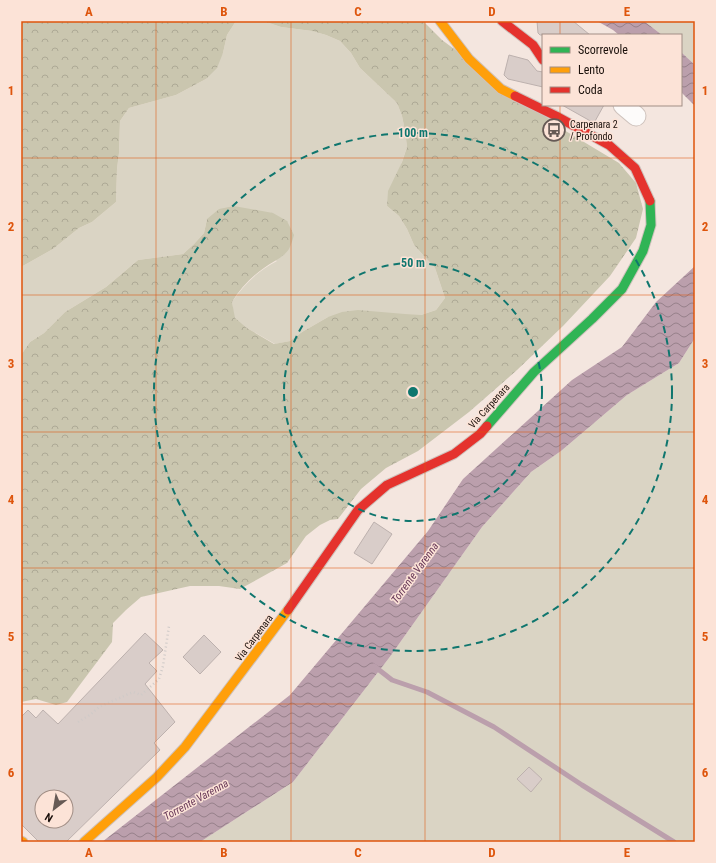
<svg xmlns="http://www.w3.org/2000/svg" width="716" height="863" viewBox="0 0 716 863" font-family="'Roboto Condensed',sans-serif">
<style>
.green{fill:#dad4c4}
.forest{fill:url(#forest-crowns)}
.water{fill:url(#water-waves)}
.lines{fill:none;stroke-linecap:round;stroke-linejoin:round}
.stream{stroke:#bb9fac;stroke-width:5}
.building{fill:#d9cdc9;stroke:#bdb1ae;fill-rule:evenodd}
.street-casing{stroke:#cec2bc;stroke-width:21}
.fast-casing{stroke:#cec2bc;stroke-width:11}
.slow-casing{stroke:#cec2bc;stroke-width:11}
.jam-casing{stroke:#cec2bc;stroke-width:11}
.path{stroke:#cfcac8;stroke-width:2.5;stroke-dasharray:1 3;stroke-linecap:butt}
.street{stroke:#fdfbfa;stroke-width:19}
.fast{stroke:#30b455;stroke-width:9}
.slow{stroke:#ff9f0a;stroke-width:9}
.jam{stroke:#e5322d;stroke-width:9}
.grid{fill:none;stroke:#de550c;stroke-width:1;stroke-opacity:0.55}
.ring{fill:none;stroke:#0f766e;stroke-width:2;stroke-dasharray:7 5}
.labels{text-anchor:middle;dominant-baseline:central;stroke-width:3;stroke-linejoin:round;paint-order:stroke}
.poi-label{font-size:10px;fill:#190f0a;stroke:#fce3d7;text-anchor:start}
.street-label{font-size:10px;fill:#190f0a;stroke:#fce3d7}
.water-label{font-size:11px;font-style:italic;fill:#673757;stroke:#fce3d7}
.centre{fill:#0f766e;stroke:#fce3d7;stroke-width:2}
.ring-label{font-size:12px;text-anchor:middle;font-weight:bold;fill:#0f766e;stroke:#fce3d7;stroke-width:3;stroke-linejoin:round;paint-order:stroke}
.neatline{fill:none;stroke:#de550c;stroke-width:1.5}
.grid-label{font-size:13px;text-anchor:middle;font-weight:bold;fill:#de550c}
</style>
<defs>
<pattern id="forest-crowns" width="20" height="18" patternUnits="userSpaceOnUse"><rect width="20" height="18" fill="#cac6af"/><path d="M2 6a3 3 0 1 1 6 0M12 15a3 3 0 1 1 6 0" fill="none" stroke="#ada995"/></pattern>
<pattern id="water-waves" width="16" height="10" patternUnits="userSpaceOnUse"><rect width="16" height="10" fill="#bb9fac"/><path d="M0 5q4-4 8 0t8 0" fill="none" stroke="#97808a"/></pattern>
</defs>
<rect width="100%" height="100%" fill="#f4e6df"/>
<g class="green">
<path d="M 236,21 L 263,21 L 281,27 L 312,31 L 326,35 L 340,41 L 351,53 L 360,68 L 397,103 L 402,116 L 405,131 L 407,147 L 387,206 L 399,216 L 407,229 L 414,245 L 435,268 L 445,298 L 436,310 L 421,315 L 328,317 L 302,332 L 290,341 L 275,344 L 247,328 L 234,318 L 232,302 C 244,284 258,271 277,261 L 207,219 L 204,233 L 194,244 L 183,254 L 138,260 L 106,287 L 65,312 L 44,333 L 30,342 L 21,355 L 21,267 L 53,249 L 79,228 L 92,222 L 116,202 L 117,169 L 119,153 L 120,121 L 129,108 L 176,95 L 206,79 L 223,53 L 227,35 Z"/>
<polygon points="644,21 695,21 695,65 681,52 681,35 662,35"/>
<polygon points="695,338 695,842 200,842 293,782 389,658 482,527 531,472 561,451 627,395 679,363"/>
</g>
<g class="forest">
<polygon points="21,21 236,21 227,35 223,53 217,68 206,79 176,95 129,108 120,121 119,153 117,169 116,202 92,222 79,228 53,249 21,267"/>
<path d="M 263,21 L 423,21 L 442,40 L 564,130 L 619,163 L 636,183 L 643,209 L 636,238 L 610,276 L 563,326 L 517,370 L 469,412 L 418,451 L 386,468 L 361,489 L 338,519 L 330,520 L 320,525 L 306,536 L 287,563 L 240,589 L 219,586 L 190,586 L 141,597 L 126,610 L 113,623 L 112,642 L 67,702 L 56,705 L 36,699 L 21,702 L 21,355 L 30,342 L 44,333 L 65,312 L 106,287 L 138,260 L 183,254 L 194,244 L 204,233 L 207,219 L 219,209 L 234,206 L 273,213 L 287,221 L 294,235 C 293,239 291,245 289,249 C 283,258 272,262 264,268 C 251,277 240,289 232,302 L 235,318 L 247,328 L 274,344 L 290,341 L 302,332 L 328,317 L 342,312 L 358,310 L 405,314 L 421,315 L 436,310 L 445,298 L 435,268 L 414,245 L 407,229 L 399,216 L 387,206 L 388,191 L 402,162 L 407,147 L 405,131 L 402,116 L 397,103 L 360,68 L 351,53 L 340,41 L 326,35 L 312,31 L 281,27 Z"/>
</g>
<g class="water">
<polygon points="597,21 644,21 662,35 619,35 613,30"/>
<polygon points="681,52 695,65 695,106 681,92"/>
<polygon points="695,266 695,338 679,363 627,395 561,451 531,472 482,527 389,658 293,782 200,842 102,842 290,695 428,531 463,479 572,380 622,347 656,302"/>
</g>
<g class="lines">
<polyline class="stream" points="374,666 392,680 427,692 494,727 582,785 674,842"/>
</g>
<g class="building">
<polygon points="537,21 573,21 590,35 540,35 538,33"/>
<polygon points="509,55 528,60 537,71 543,72 543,87 508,79 504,75"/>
<polygon points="562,105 604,105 594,123"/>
<polygon points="374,522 392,534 372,564 354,553"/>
<path d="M 145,633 L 163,650 L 149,663 L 157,671 L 145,684 L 175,722 L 154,743 L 160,750 L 66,842 L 39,842 L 21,824 L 21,717 L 28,710 L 36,718 L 43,710 L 58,724 ZM 42,797 L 66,797 L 66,821 L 42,821 Z"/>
<polygon points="204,635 221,652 200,674 183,657"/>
<polygon points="529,767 542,779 531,792 517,779"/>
</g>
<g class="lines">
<g class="street-casing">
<polyline id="street" points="623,105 636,116"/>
</g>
<g class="fast-casing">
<polyline id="fast" points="487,426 534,372 592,319 622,289 643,251 651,225 650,201"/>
</g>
<g class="slow-casing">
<g id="slow">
<polyline points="440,21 469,59 501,89 515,96"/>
<polyline points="21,841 23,842"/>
<polyline points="84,842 157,777 185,747 288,610"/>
</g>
</g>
<g class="jam-casing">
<g id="jam">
<polyline points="502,21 533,45 543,60"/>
<polyline points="515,96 556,116 609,145 635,168 650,201"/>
<polyline points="288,610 358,510 387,485 454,454 480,434 487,426"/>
</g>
</g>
<polyline class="path" points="78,722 90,715 99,707 133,692 141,695 159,679 163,666 169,626"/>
<use href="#street" class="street"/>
<use href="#fast" class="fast"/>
<use href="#slow" class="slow"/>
<use href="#jam" class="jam"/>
</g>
<path class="grid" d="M 156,21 L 156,842M 291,21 L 291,842M 425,21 L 425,842M 560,21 L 560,35M 560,105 L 560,842M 21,158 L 695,158M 21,295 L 695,295M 21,432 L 695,432M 21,568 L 695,568M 21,704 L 695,704"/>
<g class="ring">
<circle cx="413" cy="392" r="129"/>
<circle cx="413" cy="392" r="259"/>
</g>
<defs>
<g id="bus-ring" transform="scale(1.15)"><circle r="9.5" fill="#fce3d7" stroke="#665a55" stroke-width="1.5"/><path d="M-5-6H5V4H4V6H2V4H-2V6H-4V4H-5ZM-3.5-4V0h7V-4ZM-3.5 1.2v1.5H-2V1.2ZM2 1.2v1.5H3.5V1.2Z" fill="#665a55"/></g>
</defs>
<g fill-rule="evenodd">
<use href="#bus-ring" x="554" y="130"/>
</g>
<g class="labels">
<g class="poi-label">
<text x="570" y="124">Carpenara 2<tspan x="570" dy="12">/ Profondo</tspan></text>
</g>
<g class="street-label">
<text transform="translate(489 406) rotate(-48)">Via Carpenara</text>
<text transform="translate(254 638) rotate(-53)">Via Carpenara</text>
</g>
<g class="water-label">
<text transform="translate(415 573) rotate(-54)">Torrente Varenna</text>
<text transform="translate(196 800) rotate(-29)">Torrente Varenna</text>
</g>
</g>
<circle cx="413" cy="392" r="6" class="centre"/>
<g class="ring-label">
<text x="413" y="137">100 m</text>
<text x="413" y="267">50 m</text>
</g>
<rect width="716" height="863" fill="none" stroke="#fce3d7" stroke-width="44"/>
<rect x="542" y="34" width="140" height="72" fill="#fce3d7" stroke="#a18e85"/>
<rect x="550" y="47" width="20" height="6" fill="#30b455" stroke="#a18e85"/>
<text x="578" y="54" font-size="12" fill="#190f0a">Scorrevole</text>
<rect x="550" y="67" width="20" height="6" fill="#ff9f0a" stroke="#a18e85"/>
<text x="578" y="74" font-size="12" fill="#190f0a">Lento</text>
<rect x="550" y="87" width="20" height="6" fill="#e5322d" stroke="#a18e85"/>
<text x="578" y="94" font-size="12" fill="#190f0a">Coda</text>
<g transform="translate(54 809) rotate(211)"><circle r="19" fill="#fce3d7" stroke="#a18e85"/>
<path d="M0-3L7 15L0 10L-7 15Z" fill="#665a55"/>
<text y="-6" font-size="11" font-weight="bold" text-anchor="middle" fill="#190f0a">N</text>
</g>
<rect x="22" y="22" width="672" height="819" class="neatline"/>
<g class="grid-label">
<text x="89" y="16">A</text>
<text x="224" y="16">B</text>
<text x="358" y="16">C</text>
<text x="492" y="16">D</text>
<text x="627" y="16">E</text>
<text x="11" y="95">1</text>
<text x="705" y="95">1</text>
<text x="11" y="231">2</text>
<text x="705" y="231">2</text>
<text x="11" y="368">3</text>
<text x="705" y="368">3</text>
<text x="11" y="504">4</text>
<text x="705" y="504">4</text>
<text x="11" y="641">5</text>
<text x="705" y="641">5</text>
<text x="11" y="777">6</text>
<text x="705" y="777">6</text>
<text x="89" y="857">A</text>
<text x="224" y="857">B</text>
<text x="358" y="857">C</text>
<text x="492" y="857">D</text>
<text x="627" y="857">E</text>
</g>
</svg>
